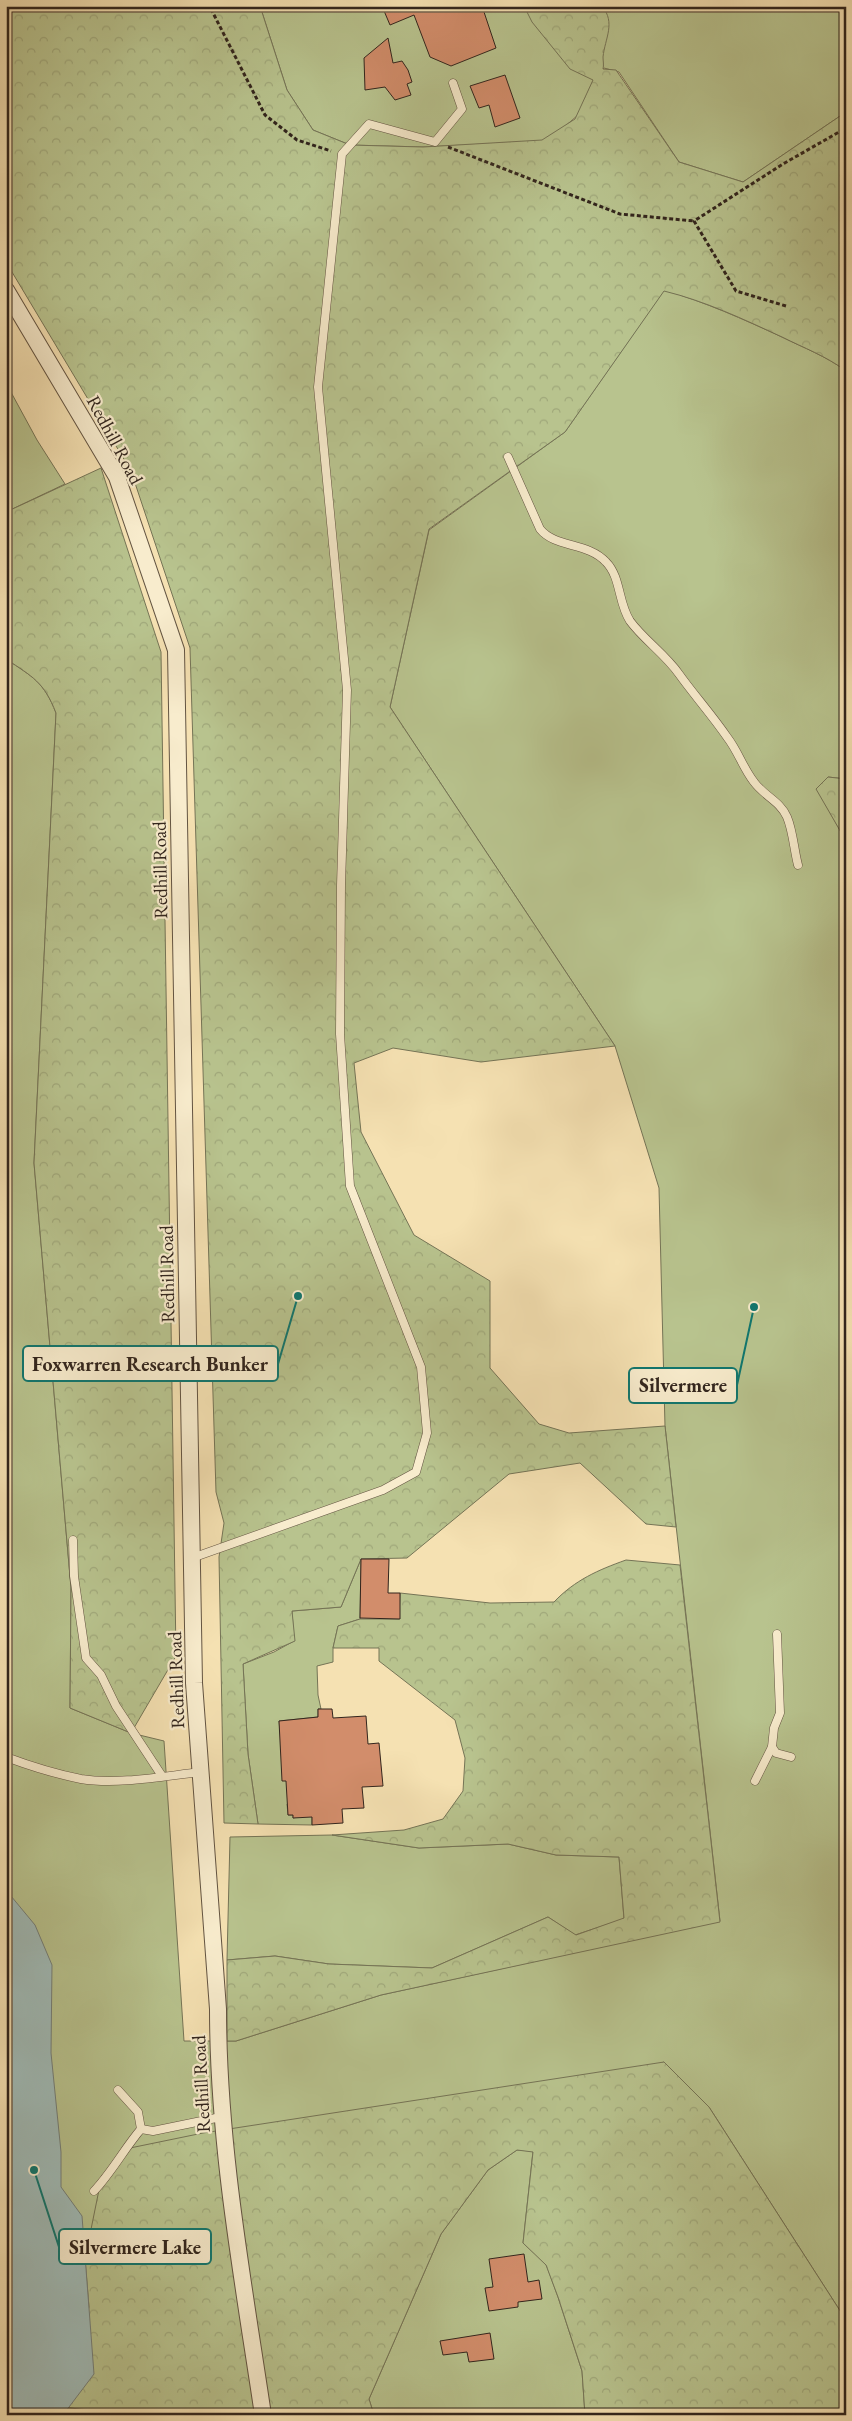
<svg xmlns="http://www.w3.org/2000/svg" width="852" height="2421" viewBox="0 0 852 2421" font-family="'EB Garamond',serif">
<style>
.green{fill:#b8c38e;stroke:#757456}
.forest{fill:url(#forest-crowns);stroke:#757456}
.water{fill:#a0bbb7;stroke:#747f79}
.building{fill:#d28d6b;stroke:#32251d}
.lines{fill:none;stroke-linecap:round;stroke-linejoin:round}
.lane-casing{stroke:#635442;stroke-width:9}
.street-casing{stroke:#635442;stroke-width:18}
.path{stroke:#32251d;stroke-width:3;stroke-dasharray:4 2.5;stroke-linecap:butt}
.lane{stroke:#f8eccd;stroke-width:8}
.street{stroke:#f8eccd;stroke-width:16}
.labels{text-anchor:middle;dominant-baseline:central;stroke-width:4.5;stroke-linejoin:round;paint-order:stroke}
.street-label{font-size:19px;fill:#32251d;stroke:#f8eccd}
.leader{fill:none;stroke:#0f766e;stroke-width:2}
.callout-dot{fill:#0f766e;stroke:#f8eccd;stroke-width:2}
.callout{fill:#f8eccd;stroke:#0f766e;stroke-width:2}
.callout-label{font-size:20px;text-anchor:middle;font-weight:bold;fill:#32251d}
</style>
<defs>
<pattern id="forest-crowns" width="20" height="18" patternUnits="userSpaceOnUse" patternTransform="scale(1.25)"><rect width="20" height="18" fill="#b8c38e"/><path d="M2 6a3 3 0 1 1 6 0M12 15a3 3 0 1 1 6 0" fill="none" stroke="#9fa77a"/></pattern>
</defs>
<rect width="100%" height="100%" fill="#f5e1b2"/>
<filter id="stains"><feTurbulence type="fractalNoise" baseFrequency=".004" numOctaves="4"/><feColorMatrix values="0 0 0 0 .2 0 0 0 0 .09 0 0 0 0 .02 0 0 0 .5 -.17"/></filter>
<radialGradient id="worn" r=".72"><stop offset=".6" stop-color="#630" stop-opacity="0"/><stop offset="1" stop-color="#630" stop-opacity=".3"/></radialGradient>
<g class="green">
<polygon points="260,6 846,6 846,112 743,182 679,162 619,72 604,68 593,81 578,115 548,141 423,147 350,145 313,130 287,90"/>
<path d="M 664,290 C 705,302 743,319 782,337 C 804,348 826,356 846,371 L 846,779 L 828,777 L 817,789 L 846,841 L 846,2320 L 709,2107 L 664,2062 L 85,2259 L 97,2415 L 6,2415 L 6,659 C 33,677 44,682 56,713 L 34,1163 L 71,1588 L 70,1708 L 131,1733 L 164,1741 L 184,2041 L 236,2041 L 381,1995 L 720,1921 L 665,1426 L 659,1188 L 615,1046 L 390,707 L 429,530 L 565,432 Z"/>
<polygon points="6,383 37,440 65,484 6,512"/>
<path d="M 361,1559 L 360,1619 L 338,1626 L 333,1648 L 333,1662 L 317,1666 L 318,1695 L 321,1709 L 318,1709 L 318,1717 L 279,1721 C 281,1749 290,1775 292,1804 L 287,1804 L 288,1815 L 293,1815 L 293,1818 L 312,1814 L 312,1825 L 258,1824 L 248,1754 L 243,1664 L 274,1652 L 294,1641 L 292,1611 L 341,1607 Z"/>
<polygon points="332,1835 419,1848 508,1844 556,1855 619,1857 624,1919 575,1935 548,1917 432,1968 329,1964 275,1956 227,1960 230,1837"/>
<polygon points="517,2150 533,2151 523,2243 546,2264 558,2297 582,2371 585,2415 374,2415 369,2399 441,2234 488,2170"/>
</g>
<g class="forest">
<path d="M 6,6 L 260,6 L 287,90 L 313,130 L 350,145 L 423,147 L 542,140 L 575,119 L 593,80 L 570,69 L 532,22 L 524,6 L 602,6 C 616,23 605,38 603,57 C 603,61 604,65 603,69 L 616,70 L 679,162 L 743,182 L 846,112 L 846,371 C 826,356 804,348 782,337 C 743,319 705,301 664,291 L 565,432 L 429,529 L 390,707 L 615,1046 L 481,1062 L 393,1048 L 354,1063 L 361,1132 L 414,1235 L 490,1281 L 490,1368 L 539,1424 L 569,1433 L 665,1426 L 676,1527 L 646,1524 L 580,1463 L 509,1474 L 407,1558 L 361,1559 L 341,1607 L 292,1611 L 295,1641 L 243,1664 L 248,1754 L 258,1824 L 224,1823 L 219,1557 L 224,1523 L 216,1492 L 190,648 L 131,471 L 6,262 Z"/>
<path d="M 101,468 L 161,652 L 176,1656 L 131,1733 L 70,1708 L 71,1588 L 34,1163 L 56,713 C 44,682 33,677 6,659 L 6,512 Z"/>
<polygon points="828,777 846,779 846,841 816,789"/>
<path d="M 626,1560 L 680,1565 L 720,1922 L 381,1995 L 236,2041 L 227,2041 L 227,1960 L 275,1956 L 329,1964 L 432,1968 L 548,1917 L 576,1935 L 624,1918 L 619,1857 L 556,1855 L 508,1844 L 419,1848 L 332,1835 L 404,1830 L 443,1819 L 463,1791 L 465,1758 L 455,1720 L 379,1661 L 379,1648 L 333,1648 L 338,1626 L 360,1619 L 399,1619 L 400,1593 L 490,1603 L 554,1602 C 575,1580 598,1570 626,1560 Z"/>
<polygon points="664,2062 709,2107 846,2320 846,2415 585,2415 582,2371 558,2297 546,2265 523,2243 533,2152 517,2150 488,2170 441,2234 369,2399 374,2415 97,2415 97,2411 62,2407 89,2307 85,2259 102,2175 130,2148 203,2133"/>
</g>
<polygon class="water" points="6,1890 35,1925 52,1965 51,2053 61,2152 61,2187 82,2216 94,2374 63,2415 6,2415"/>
<g class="building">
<polygon points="382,6 482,6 496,48 451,66 430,57 414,15 390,25"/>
<polygon points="388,38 393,63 402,61 408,70 412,82 407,84 411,95 395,100 385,87 365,90 364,58"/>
<polygon points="505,75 520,118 495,127 489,105 479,108 470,86"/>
<polygon points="361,1559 389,1559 388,1593 400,1593 400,1619 360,1618"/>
<polygon points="318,1709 332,1709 333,1718 366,1716 368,1744 379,1743 383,1786 362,1787 364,1808 342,1809 343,1823 312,1825 312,1817 293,1818 293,1815 288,1815 286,1781 282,1781 279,1721 318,1717"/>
<polygon points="524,2254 528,2282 539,2280 542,2299 518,2302 518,2307 489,2311 485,2288 493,2287 489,2259"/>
<polygon points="490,2333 494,2359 469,2362 467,2352 443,2355 440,2341"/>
</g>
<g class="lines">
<g class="lane-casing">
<g id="lane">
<path d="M 508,457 L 540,529 C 555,548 588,542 606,562 C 621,577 618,603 630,621 C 644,640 665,654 679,674 C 694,695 712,715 727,737 C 738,751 743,768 754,782 C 764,796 780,801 787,817 C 793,831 794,850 798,865"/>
<polyline points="73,1540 74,1576 86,1658 101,1675 116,1706 162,1776"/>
<polyline points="192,1558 383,1490 416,1472 427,1433 421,1367 350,1186 340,1034 341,885 347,690 318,387 342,154 369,124 435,142 462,109 453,83"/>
<polyline points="772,1747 776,1753 791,1757"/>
<path d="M 6,1757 C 30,1766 56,1774 81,1779 C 118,1785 164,1776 201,1772"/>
<polyline points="755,1781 772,1747 774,1728 780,1713 777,1634"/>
<polyline points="118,2090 138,2112 141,2129"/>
<path d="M 94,2191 C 112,2172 124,2149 141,2129 L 153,2131 L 216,2118"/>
</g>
</g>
<g class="street-casing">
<path id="street" d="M 6,290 L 117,477 L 176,650 L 194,1683 L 218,2009 C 218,2146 243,2280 263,2415"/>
</g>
<g class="path">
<polyline points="211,9 265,115 297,140 331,151"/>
<polyline points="448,147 620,214 694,221"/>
<polyline points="786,306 736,291 694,221 783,164 846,128"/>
</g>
<use href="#lane" class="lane"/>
<use href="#street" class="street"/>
</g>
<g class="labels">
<g class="street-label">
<text transform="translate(115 440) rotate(62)">Redhill Road</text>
<text transform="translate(160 870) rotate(-91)">Redhill Road</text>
<text transform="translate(167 1274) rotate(-91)">Redhill Road</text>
<text transform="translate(176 1680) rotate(-92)">Redhill Road</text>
<text transform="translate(201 2084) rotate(-93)">Redhill Road</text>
</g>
</g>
<path class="leader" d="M298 1296L278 1364M754 1307L737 1385M34 2170L59 2247"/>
<g class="callout-dot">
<circle cx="298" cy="1296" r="5"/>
<circle cx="754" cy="1307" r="5"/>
<circle cx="34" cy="2170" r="5"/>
</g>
<g class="callout">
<rect x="23" y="1346" width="255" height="35" rx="5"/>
<rect x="629" y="1368" width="108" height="35" rx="5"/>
<rect x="59" y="2229" width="152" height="35" rx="5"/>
</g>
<g class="callout-label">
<text x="150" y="1371">Foxwarren Research Bunker</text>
<text x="683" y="1392">Silvermere</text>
<text x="135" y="2254">Silvermere Lake</text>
</g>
<rect width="852" height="2421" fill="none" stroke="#f5e1b2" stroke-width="25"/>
<rect x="8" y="8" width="837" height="2406" fill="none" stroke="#32251d" stroke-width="2.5"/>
<rect x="12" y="12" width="827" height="2396" fill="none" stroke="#32251d"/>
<rect width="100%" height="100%" filter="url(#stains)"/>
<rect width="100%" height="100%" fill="url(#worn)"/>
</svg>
